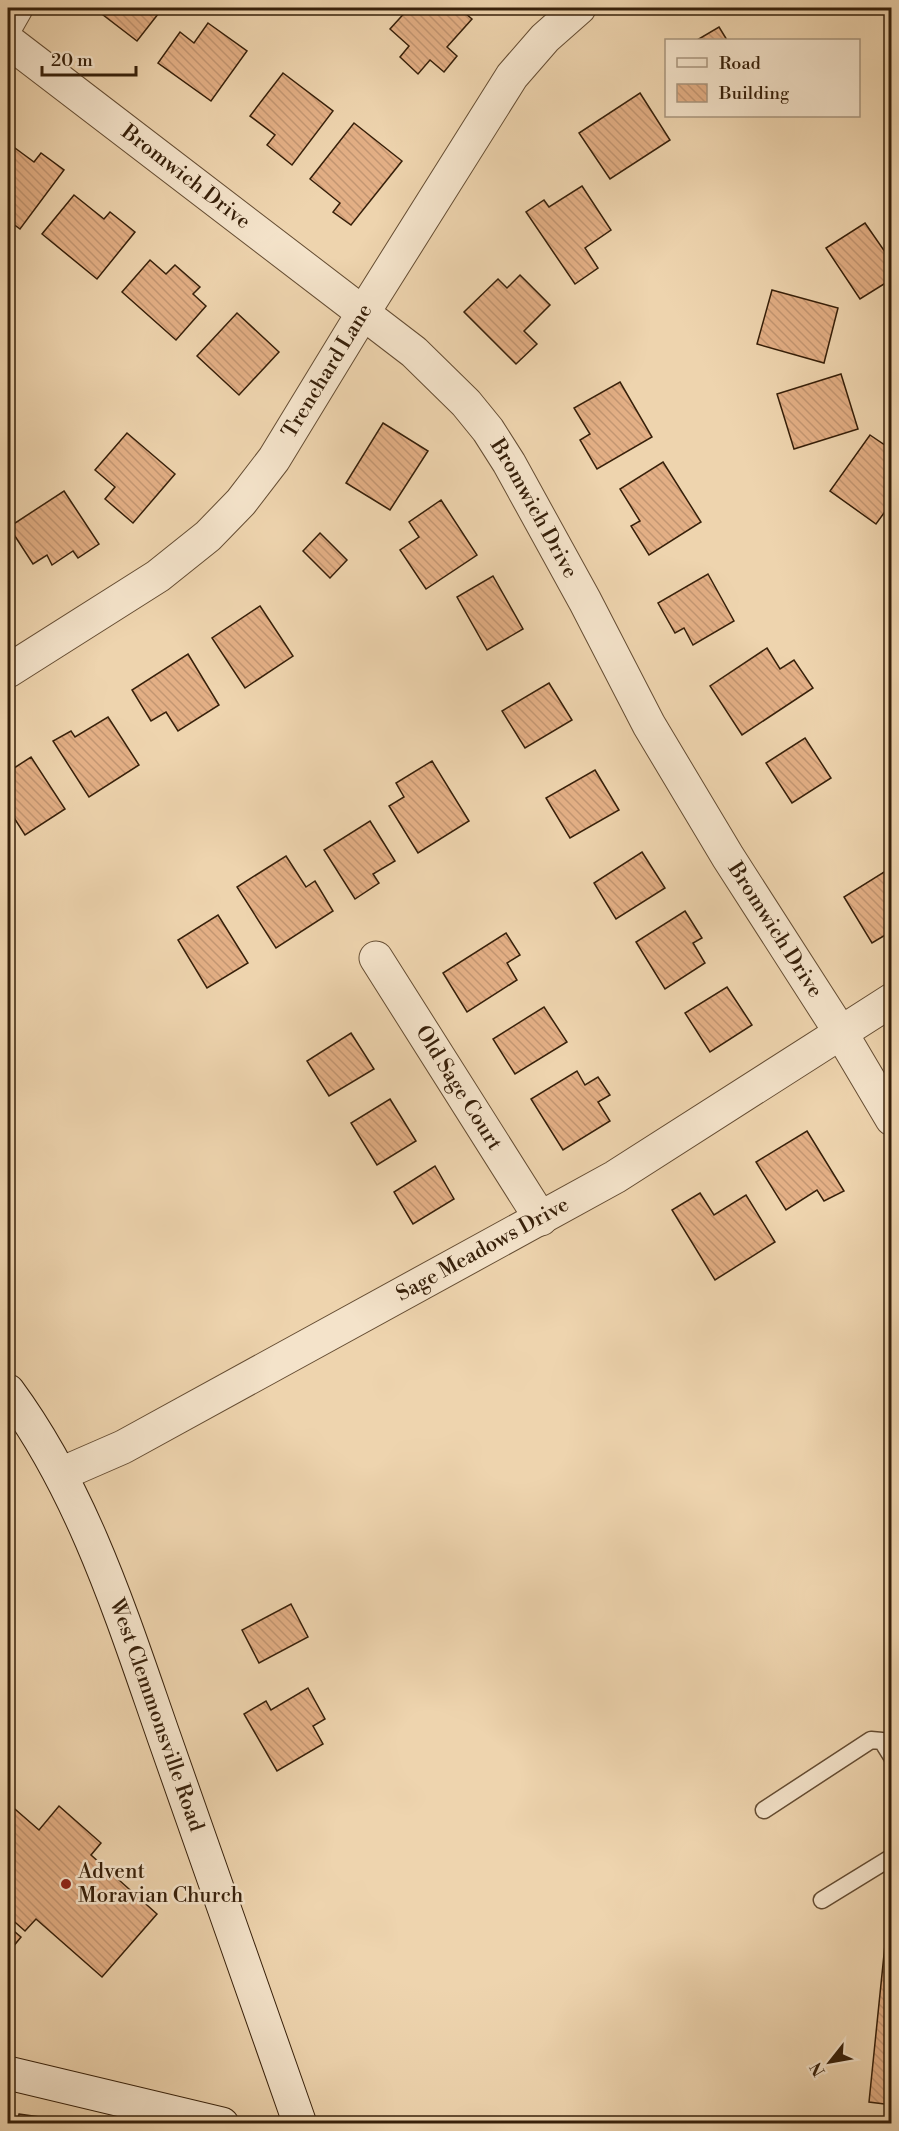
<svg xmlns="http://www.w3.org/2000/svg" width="899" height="2131" viewBox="0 0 899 2131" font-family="'Libre Bodoni',serif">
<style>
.building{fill:url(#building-back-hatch);stroke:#37200a;stroke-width:1.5}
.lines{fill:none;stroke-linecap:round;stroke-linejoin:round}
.service-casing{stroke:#654d33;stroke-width:19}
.minor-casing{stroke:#654d33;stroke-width:35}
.secondary-casing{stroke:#37200a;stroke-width:35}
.service{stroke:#f4e3ca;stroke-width:16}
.minor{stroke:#f4e3ca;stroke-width:33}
.secondary{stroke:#f4e3ca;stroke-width:33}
.poi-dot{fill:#8f2418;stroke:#f4e3ca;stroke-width:2}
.labels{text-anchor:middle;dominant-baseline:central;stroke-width:5;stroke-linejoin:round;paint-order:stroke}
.street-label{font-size:21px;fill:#37200a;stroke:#f4e3ca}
.poi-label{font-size:21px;fill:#37200a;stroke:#f4e3ca;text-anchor:start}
</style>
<defs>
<pattern id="building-back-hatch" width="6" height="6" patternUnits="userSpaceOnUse" patternTransform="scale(1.5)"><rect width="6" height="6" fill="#e3af85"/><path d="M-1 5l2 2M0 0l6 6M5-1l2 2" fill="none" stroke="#c39672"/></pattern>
</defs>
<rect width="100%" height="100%" fill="#eed4ae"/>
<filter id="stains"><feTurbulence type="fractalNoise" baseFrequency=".00333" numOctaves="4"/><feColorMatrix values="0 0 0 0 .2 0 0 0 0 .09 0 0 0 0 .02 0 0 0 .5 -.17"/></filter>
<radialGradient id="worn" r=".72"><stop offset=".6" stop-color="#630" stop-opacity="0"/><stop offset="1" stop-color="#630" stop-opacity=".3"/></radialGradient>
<g class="building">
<polygon points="94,8 161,8 162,9 137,41"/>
<polygon points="409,8 459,8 472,19 447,47 457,56 444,72 430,60 418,74 400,57 409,46 390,29"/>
<polygon points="208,23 247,51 211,101 158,63 180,32 194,43"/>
<polygon points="719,27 727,40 697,40"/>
<polygon points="283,73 333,111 292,165 267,145 275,135 250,116"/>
<polygon points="640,93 670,140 610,179 579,133"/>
<polygon points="354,123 402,161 351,225 333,212 340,203 310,179"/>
<polygon points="15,148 34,162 41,153 64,170 20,229 8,220 8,159"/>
<polygon points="582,186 611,230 585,248 598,268 575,284 526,212 544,200 549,207"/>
<polygon points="74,195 104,219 110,212 135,232 97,279 42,234"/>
<polygon points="865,223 892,262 892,279 860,299 826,248"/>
<polygon points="150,260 166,274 175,265 200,287 193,294 206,306 176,340 122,292"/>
<polygon points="520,275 550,305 524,331 537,344 516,364 464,312 498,279 507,288"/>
<polygon points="772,290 838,308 824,363 757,344"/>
<polygon points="237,313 279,352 239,395 197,356"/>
<polygon points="841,374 858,429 794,449 777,394"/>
<polygon points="620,382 652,437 597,469 580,440 590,434 574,408"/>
<polygon points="383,423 428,451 390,510 346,483"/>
<polygon points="127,433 175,474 133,523 105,499 115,487 95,470"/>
<polygon points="870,435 892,450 892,502 876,524 830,491"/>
<polygon points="663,462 701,522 649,555 631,526 640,521 620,489"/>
<polygon points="64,491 99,544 78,558 73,551 52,565 47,555 33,564 9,527"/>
<polygon points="441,500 477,555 426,589 400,550 419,537 409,522"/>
<polygon points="320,533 347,560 330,578 303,551"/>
<polygon points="708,574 734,621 693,645 684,628 675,633 658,603"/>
<polygon points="493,576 523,629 487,650 457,597"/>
<polygon points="260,606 293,656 245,688 212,638"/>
<polygon points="767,648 780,669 794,660 813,688 742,735 710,686"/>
<polygon points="188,654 219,705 178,731 166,712 151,721 132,690"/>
<polygon points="549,683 572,720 525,748 502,711"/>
<polygon points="108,717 139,765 89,797 53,741 71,731 75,737"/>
<polygon points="805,738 831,778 792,803 766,763"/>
<polygon points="31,757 65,809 25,835 11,813 8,816 8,772"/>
<polygon points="432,761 469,821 418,853 389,806 404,797 396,783"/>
<polygon points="595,770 619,810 570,838 546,798"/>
<polygon points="370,821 395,861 373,874 379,883 355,899 324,850"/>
<polygon points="642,852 665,888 616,919 594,883"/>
<polygon points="286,856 306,887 315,881 333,911 276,948 237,887"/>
<polygon points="892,867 892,931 872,943 844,897"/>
<polygon points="685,911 702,938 693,943 705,963 665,989 636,942"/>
<polygon points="218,915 248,963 207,988 178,940"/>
<polygon points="506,933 520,955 507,963 517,980 467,1012 443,973"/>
<polygon points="727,987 752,1025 710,1052 685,1013"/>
<polygon points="544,1007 567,1042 515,1074 493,1039"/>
<polygon points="351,1033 374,1069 329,1096 307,1061"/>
<polygon points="577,1071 585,1085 598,1077 610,1095 598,1102 610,1121 563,1150 531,1099"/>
<polygon points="390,1099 416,1141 377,1165 351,1123"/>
<polygon points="807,1131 844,1191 824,1201 817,1190 786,1210 756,1162"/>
<polygon points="435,1166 454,1199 413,1224 394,1192"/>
<polygon points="700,1193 714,1215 746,1195 775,1242 715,1280 672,1210"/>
<polygon points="291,1604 308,1637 259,1663 242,1630"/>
<polygon points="308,1688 325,1719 313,1726 323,1744 277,1771 244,1714 266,1701 271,1710"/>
<polygon points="8,1803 39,1830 59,1806 101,1843 91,1855 157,1914 102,1977 36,1919 25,1931 8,1916"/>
<polygon points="887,1925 892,1925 892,2105 869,2102"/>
<polygon points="8,1926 21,1937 8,1953"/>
<polygon points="19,2114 74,2122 74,2124 17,2124"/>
</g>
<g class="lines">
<g class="service-casing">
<g id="service">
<polyline points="764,1810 871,1740 882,1741 892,1757"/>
<polyline points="822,1900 892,1857"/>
</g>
</g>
<g class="minor-casing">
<g id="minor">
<polyline points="8,22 16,8"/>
<path id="s1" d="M 8,41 L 414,352 L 466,403 L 488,430 L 509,463 L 585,601 L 649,725 L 728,857 L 841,1033 L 892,1119"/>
<path id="s2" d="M 8,671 L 158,576 L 208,536 L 241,502 L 274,459 L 363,313 L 512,76 L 545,38 L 579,8"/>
<path id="s3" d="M 376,958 L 541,1219"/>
<path id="s4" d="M 61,1474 L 123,1447 L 615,1177 L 892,1000"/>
</g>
</g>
<g class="secondary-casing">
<g id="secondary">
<path id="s5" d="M 8,1391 C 84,1494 122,1617 164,1737 C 209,1866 255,1995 300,2124"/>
<polyline points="8,2073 222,2124"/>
</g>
</g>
<use href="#service" class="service"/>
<use href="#minor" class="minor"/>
<use href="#secondary" class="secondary"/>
</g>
<circle class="poi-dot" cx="66" cy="1884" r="6"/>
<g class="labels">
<g class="street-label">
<text stroke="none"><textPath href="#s1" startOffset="224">Bromwich Drive</textPath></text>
<text stroke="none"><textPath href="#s2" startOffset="446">Trenchard Lane</textPath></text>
<text stroke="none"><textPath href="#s1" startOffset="710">Bromwich Drive</textPath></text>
<text stroke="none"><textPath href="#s1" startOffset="1196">Bromwich Drive</textPath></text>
<text stroke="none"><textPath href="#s3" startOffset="154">Old Sage Court</textPath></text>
<text stroke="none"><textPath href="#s4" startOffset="478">Sage Meadows Drive</textPath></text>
<text stroke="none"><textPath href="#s5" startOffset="358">West Clemmonsville Road</textPath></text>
</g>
<g class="poi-label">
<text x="78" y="1872">Advent<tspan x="78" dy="24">Moravian Church</tspan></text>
</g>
</g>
<rect width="899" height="2131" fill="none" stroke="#eed4ae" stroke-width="30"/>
<rect x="9" y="9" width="881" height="2113" fill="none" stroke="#37200a" stroke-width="3"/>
<rect x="15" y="15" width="869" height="2101" fill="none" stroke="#37200a" stroke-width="1.5"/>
<rect x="665" y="39" width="195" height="78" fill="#f4e3ca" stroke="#a8957d" stroke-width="1.5"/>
<rect x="677" y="58" width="30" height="9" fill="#f4e3ca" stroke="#a8957d" stroke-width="1.5"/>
<text x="719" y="69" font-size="18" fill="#37200a">Road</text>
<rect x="677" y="84" width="30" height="18" fill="url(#building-back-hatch)" stroke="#a8957d" stroke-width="1.5"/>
<text x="719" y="99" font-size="18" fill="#37200a">Building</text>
<g transform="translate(830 2062) rotate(239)" stroke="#f4e3ca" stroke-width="4.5" paint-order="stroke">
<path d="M0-4.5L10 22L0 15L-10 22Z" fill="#37200a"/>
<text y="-9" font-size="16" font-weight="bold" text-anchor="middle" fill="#37200a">N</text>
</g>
<path d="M42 66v9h94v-9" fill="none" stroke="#37200a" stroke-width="3"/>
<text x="51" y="66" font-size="18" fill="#37200a" stroke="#f4e3ca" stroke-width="4.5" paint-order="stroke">20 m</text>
<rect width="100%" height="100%" filter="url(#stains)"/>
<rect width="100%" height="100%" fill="url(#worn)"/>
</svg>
